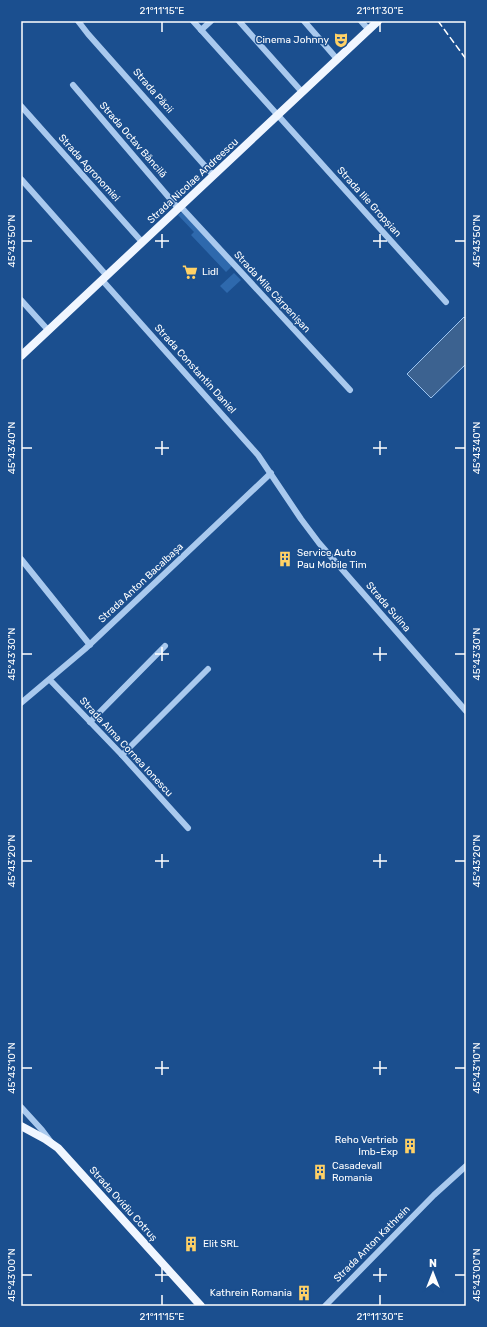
<svg xmlns="http://www.w3.org/2000/svg" width="487" height="1327" viewBox="0 0 487 1327" font-family="Rubik,sans-serif">
<style>
.green{fill:#2e69ad}
.water{fill:#3c6290;stroke:#9cc4f0}
.lines{fill:none;stroke-linecap:round;stroke-linejoin:round}
.minor{stroke:#a9c9ee;stroke-width:6}
.major{stroke:#f0f6ff;stroke-width:8}
.rail{stroke:#fff;stroke-width:1.5;stroke-dasharray:7 3;stroke-linecap:butt}
.ticks{fill:none;stroke:#fff;stroke-width:1.5}
.labels{text-anchor:middle;dominant-baseline:central;stroke-width:3;stroke-linejoin:round;paint-order:stroke}
.poi-label{font-size:10px;fill:#fff;stroke:#1b4f8f;text-anchor:start}
.street-label{font-size:10px;fill:#fff;stroke:#1b4f8f}
.neatline{fill:none;stroke:#fff;stroke-width:1.5}
.ticks-label{font-size:10px;text-anchor:middle;fill:#fff}
</style>
<rect width="100%" height="100%" fill="#1b4f8f"/>
<g class="green">
<polygon points="182,212 232,266 226,272 191,235 194,232 178,215"/>
<polygon points="234,273 241,280 227,293 220,286"/>
</g>
<polygon class="water" points="464,317 466,319 466,364 431,398 407,374"/>
<g class="lines">
<g class="minor">
<polyline points="78,21 88,34 213,175"/>
<polyline points="193,21 446,302"/>
<polyline points="239,21 302,92"/>
<polyline points="304,21 337,59"/>
<polyline points="361,21 369,30"/>
<polyline points="201,30 211,21"/>
<polyline points="73,85 178,208"/>
<polyline points="21,106 142,242"/>
<polyline points="21,179 107,276"/>
<polyline points="180,206 350,390"/>
<polyline points="102,280 258,455 301,519 319,543 466,711"/>
<polyline points="21,300 48,330"/>
<polyline points="21,559 90,645"/>
<polyline points="50,680 122,755 188,828"/>
<polyline points="21,703 85,649 271,473"/>
<polyline points="90,722 165,646"/>
<polyline points="122,755 208,669"/>
<polyline points="21,1107 42,1130 51,1142"/>
<polyline points="325,1306 434,1195 466,1166"/>
</g>
<g class="major">
<polyline points="21,356 378,21"/>
<polyline points="21,1126 45,1139 58,1148 201,1306"/>
</g>
<polyline class="rail" points="438,21 466,59"/>
</g>
<path class="ticks" d="M 162,22 L 162,32M 380,22 L 380,32M 162,234 L 162,248M 380,234 L 380,248M 22,241 L 32,241M 155,241 L 169,241M 373,241 L 387,241M 455,241 L 465,241M 162,441 L 162,455M 380,441 L 380,455M 22,448 L 32,448M 155,448 L 169,448M 373,448 L 387,448M 455,448 L 465,448M 162,647 L 162,661M 380,647 L 380,661M 22,654 L 32,654M 155,654 L 169,654M 373,654 L 387,654M 455,654 L 465,654M 162,854 L 162,868M 380,854 L 380,868M 22,861 L 32,861M 155,861 L 169,861M 373,861 L 387,861M 455,861 L 465,861M 162,1061 L 162,1075M 380,1061 L 380,1075M 22,1068 L 32,1068M 155,1068 L 169,1068M 373,1068 L 387,1068M 455,1068 L 465,1068M 162,1268 L 162,1282M 380,1268 L 380,1282M 22,1275 L 32,1275M 155,1275 L 169,1275M 373,1275 L 387,1275M 455,1275 L 465,1275M 162,1295 L 162,1305M 380,1295 L 380,1305"/>
<defs>
<g id="theatre-bare" transform="scale(1.2)"><path d="M-5-5.5Q0-4 5-5.5V0Q5 5 0 6Q-5 5-5 0ZM-3.3-2.5H-1v1.5H-3.3ZM1-2.5H3.3v1.5H1ZM-2.8 1Q0 5.5 2.8 1Z" fill="#ffd166" stroke="#1b4f8f" stroke-width="2.5" paint-order="stroke"/></g>
<g id="supermarket-bare" transform="scale(1.2)"><path d="M-6-5.5h2.5l.6 2H6L4.5 2H-2.5L-4.4-4H-6ZM-1.5 3.2a1.3 1.3 0 1 0 .1 0ZM3 3.2a1.3 1.3 0 1 0 .1 0Z" fill="#ffd166" stroke="#1b4f8f" stroke-width="2.5" paint-order="stroke"/></g>
<g id="building-bare" transform="scale(1.2)"><path d="M-4-6H4V6H1V3H-1V6H-4ZM-2.5-4.3h1.7v1.8h-1.7ZM.8-4.3h1.7v1.8H.8ZM-2.5-1h1.7V.8h-1.7ZM.8-1h1.7V.8H.8Z" fill="#ffd166" stroke="#1b4f8f" stroke-width="2.5" paint-order="stroke"/></g>
</defs>
<g fill-rule="evenodd">
<use href="#theatre-bare" x="341" y="40"/>
<use href="#supermarket-bare" x="190" y="272"/>
<use href="#building-bare" x="285" y="559"/>
<use href="#building-bare" x="410" y="1146"/>
<use href="#building-bare" x="320" y="1172"/>
<use href="#building-bare" x="191" y="1244"/>
<use href="#building-bare" x="304" y="1293"/>
</g>
<g class="labels">
<g class="poi-label">
<text x="329" y="40" text-anchor="end">Cinema Johnny</text>
<text x="202" y="272">Lidl</text>
<text x="297" y="553">Service Auto<tspan x="297" dy="12">Pau Mobile Tim</tspan></text>
<text x="398" y="1140" text-anchor="end">Reho Vertrieb<tspan x="398" dy="12">Imb-Exp</tspan></text>
<text x="332" y="1166">Casadevall<tspan x="332" dy="12">Romania</tspan></text>
<text x="203" y="1244">Elit SRL</text>
<text x="292" y="1293" text-anchor="end">Kathrein Romania</text>
</g>
<g class="street-label">
<text transform="translate(153 91) rotate(49)">Strada Păcii</text>
<text transform="translate(133 140) rotate(49)">Strada Octav Băncilă</text>
<text transform="translate(89 168) rotate(48)">Strada Agronomiei</text>
<text transform="translate(193 181) rotate(-43)">Strada Nicolae Andreescu</text>
<text transform="translate(369 202) rotate(48)">Strada Ilie Gropșian</text>
<text transform="translate(272 292) rotate(47)">Strada Mile Cărpenișan</text>
<text transform="translate(195 369) rotate(48)">Strada Constantin Daniel</text>
<text transform="translate(141 583) rotate(-43)">Strada Anton Bacalbașa</text>
<text transform="translate(388 607) rotate(49)">Strada Sulina</text>
<text transform="translate(126 747) rotate(47)">Strada Alma Cornea Ionescu</text>
<text transform="translate(123 1204) rotate(48)">Strada Ovidiu Cotruș</text>
<text transform="translate(372 1244) rotate(-45)">Strada Anton Kathrein</text>
</g>
</g>
<rect width="487" height="1327" fill="none" stroke="#1b4f8f" stroke-width="44"/>
<g transform="translate(433 1273)" stroke="#1b4f8f" stroke-width="3" paint-order="stroke">
<path d="M0-3L7 15L0 10L-7 15Z" fill="#ffffff"/>
<text y="-6" font-size="11" font-weight="bold" text-anchor="middle" fill="#ffffff">N</text>
</g>
<rect x="22" y="22" width="443" height="1283" class="neatline"/>
<g class="ticks-label">
<text x="162" y="14">21°11'15"E</text>
<text x="380" y="14">21°11'30"E</text>
<text transform="translate(11 241) rotate(-90)" y="4">45°43'50"N</text>
<text transform="translate(476 241) rotate(-90)" y="4">45°43'50"N</text>
<text transform="translate(11 448) rotate(-90)" y="4">45°43'40"N</text>
<text transform="translate(476 448) rotate(-90)" y="4">45°43'40"N</text>
<text transform="translate(11 654) rotate(-90)" y="4">45°43'30"N</text>
<text transform="translate(476 654) rotate(-90)" y="4">45°43'30"N</text>
<text transform="translate(11 861) rotate(-90)" y="4">45°43'20"N</text>
<text transform="translate(476 861) rotate(-90)" y="4">45°43'20"N</text>
<text transform="translate(11 1068) rotate(-90)" y="4">45°43'10"N</text>
<text transform="translate(476 1068) rotate(-90)" y="4">45°43'10"N</text>
<text transform="translate(11 1275) rotate(-90)" y="4">45°43'00"N</text>
<text transform="translate(476 1275) rotate(-90)" y="4">45°43'00"N</text>
<text x="162" y="1320">21°11'15"E</text>
<text x="380" y="1320">21°11'30"E</text>
</g>
</svg>
